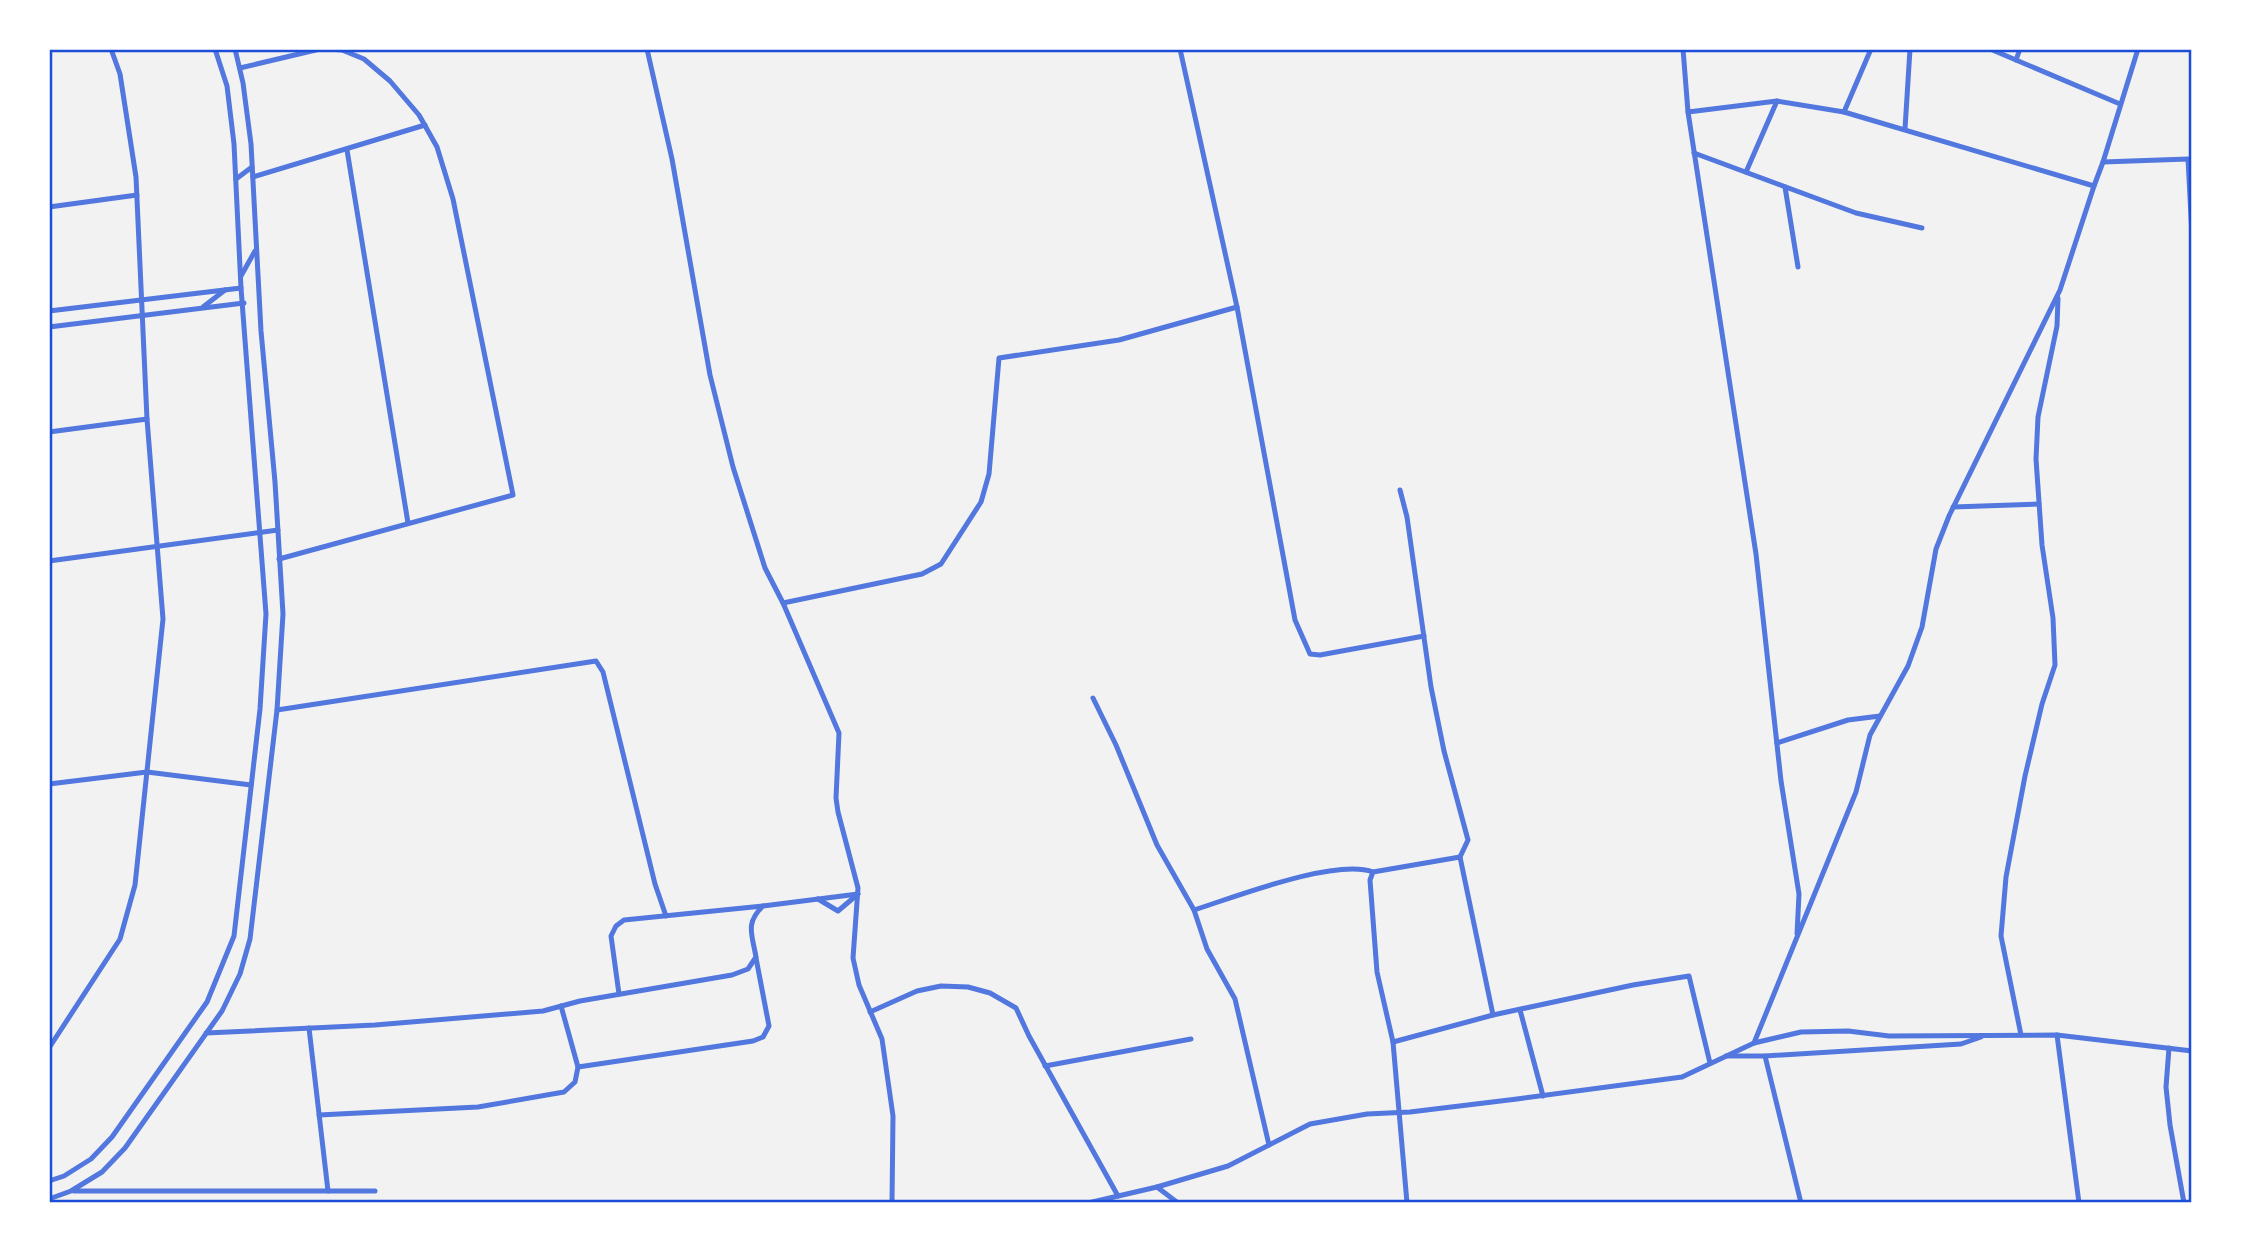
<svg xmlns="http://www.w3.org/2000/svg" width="2241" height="1252" viewBox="0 0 2241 1252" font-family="'DejaVu Sans',sans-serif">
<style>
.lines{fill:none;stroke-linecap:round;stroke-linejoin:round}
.minor{stroke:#5277de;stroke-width:5}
.neatline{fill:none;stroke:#1d4ed8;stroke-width:2.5}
</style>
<rect width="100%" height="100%" fill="#f2f2f2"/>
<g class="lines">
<g class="minor">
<polyline points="111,49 120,74 136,177 147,419"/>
<polyline points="647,49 672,159 710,375 733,467 765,568 783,603 839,733 836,798 838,812 858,888 853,958 859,985 882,1039 893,1116 892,1203"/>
<polyline points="1683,49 1688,112 1777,101 1844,112 1871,49"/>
<polyline points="1990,49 2120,104"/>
<polyline points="2016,60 2020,49"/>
<polyline points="240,68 320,49"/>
<polyline points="1688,112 1756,554 1781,781 1799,894 1797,934"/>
<polyline points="1844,112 2094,186"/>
<polyline points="1905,129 1910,49"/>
<polyline points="347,150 408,523"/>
<polyline points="1694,153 1856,213 1922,228"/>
<polyline points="2103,162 2188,159 2192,235"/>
<polyline points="1746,172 1777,101"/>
<polyline points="253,177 425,125"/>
<polyline points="236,179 252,167"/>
<polyline points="1785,187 1798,267"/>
<polyline points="49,207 137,195"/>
<polyline points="241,276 255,251"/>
<polyline points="203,307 225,290"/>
<polyline points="1237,307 1295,620 1310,654 1320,655 1424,636"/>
<polyline points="49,311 241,288"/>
<polyline points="49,327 244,303"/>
<polyline points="49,432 147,419 163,619 135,885 120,939 49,1048"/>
<polyline points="1400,490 1407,517 1431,687 1444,751 1468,840 1460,857"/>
<polyline points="1953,507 2039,504"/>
<polyline points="279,559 513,495 453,199 437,147 419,115 390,81 364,59 342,50 327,49"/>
<polyline points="49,561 278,530"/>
<polyline points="783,603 922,574 941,564 981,502 989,474 999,358 1119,340 1237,307 1180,49"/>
<polyline points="1093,698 1116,745 1157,845 1194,910 1207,949 1235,999 1269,1145"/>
<polyline points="277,710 596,661 603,672 655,884 666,916"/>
<polyline points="1777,743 1848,720 1880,716"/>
<polyline points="49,784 147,772 251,785"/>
<polyline points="818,899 838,911 858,894"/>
<path d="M 1194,910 C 1235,897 1335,858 1373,872"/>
<polyline points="619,994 611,936 616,926 624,920 763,906"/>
<polyline points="1520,1010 1543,1096"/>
<polyline points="870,1012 917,991 941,986 968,987 990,993 1016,1008 1029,1036 1118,1196"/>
<polyline points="309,1028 328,1191"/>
<path d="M 206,1033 L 375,1025 L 543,1011 L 580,1001 L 732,975 L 748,969 L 756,957 C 752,934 745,923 763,906 L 858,894"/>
<polyline points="2021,1035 2001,936 2006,877 2025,776 2042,704 2055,665 2053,618 2042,545 2036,459 2038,417 2057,326 2058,298"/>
<polyline points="2057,1035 2079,1203"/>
<polyline points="1393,1042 1493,1015"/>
<polyline points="1754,1043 1856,792 1870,735 1908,666 1922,627 1936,549 1949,516 2060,290 2094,186 2103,162 2138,49"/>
<polyline points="2169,1048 2166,1087 2170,1125 2184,1203"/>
<polyline points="1726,1056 1765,1056 1801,1203"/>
<polyline points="1765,1056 1961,1044 1981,1037"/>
<polyline points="1045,1066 1191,1039"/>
<polyline points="578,1067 753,1041 763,1037 769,1026 756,958"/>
<polyline points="319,1115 478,1107 564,1092 575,1082 578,1067 561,1006"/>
<polyline points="49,1181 64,1176 91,1159 112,1137 207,1002 234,936 260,709 266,614 241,288 234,144 227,86 215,49"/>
<polyline points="1157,1187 1178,1203"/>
<polyline points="74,1191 375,1191"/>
<polyline points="49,1199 71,1191 102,1172 125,1148 222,1011 240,974 250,939 277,710 283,614 275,482 261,331 251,144 243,83 235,49"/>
<polyline points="1088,1203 1157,1187 1228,1166 1310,1124 1367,1114 1410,1112 1517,1099 1682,1077 1754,1043 1801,1032 1848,1031 1889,1036 2057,1035 2192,1051"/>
<polyline points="1407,1203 1393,1042 1377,972 1370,880 1373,872 1460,857 1493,1015 1633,985 1689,976 1710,1063"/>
</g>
</g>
<rect width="2241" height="1252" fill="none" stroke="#ffffff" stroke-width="102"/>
<rect x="51" y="51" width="2139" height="1150" class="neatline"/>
</svg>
